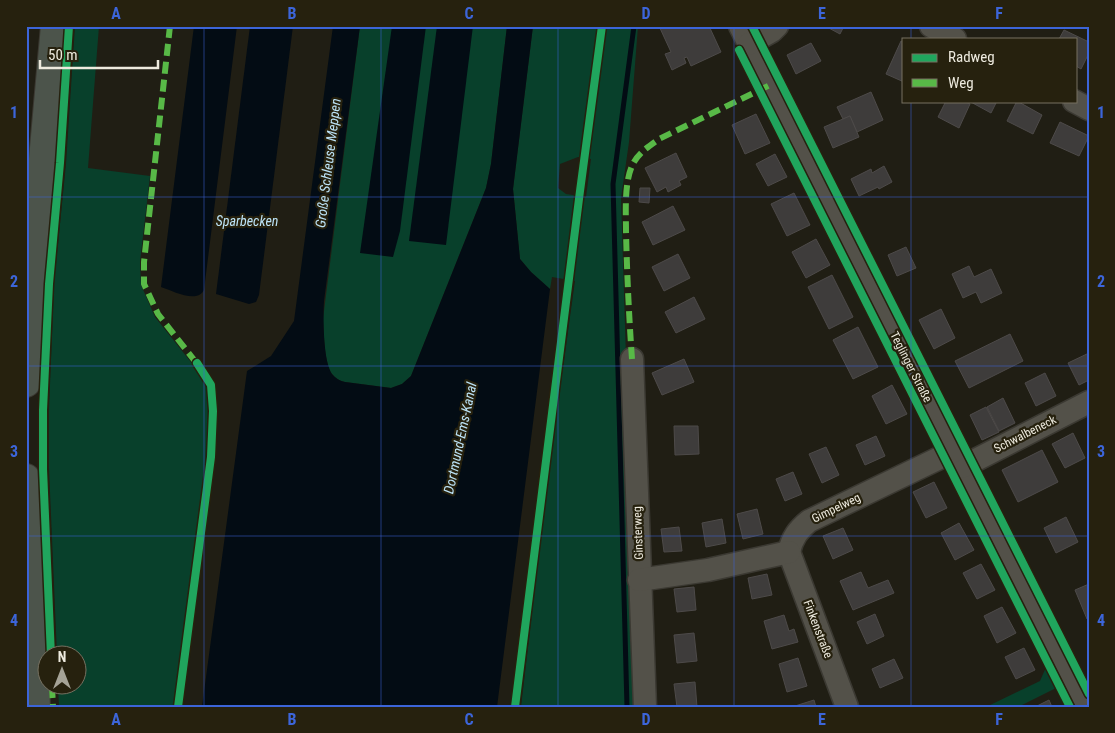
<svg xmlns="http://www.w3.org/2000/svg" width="1115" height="733" viewBox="0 0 1115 733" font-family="'Roboto Condensed',sans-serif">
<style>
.green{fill:#08402b;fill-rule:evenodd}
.water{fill:#030c14}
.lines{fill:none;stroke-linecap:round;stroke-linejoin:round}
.stream{stroke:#030c14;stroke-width:5}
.building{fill:#3e3c3b;stroke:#4d4a49}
.minor-casing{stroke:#3b3932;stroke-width:25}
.major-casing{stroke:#3b3932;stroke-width:30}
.minor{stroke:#535149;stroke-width:22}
.major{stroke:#4c544b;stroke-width:28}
.quiet{stroke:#58b947;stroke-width:6;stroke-dasharray:12 6;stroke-linecap:butt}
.cycleway-casing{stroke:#26210e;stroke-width:11}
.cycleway{stroke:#20a55d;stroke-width:8}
.grid{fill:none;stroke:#3c65d9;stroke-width:1;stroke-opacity:0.55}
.labels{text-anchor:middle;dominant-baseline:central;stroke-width:4.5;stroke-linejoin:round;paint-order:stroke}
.street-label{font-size:12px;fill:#edeade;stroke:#26210e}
.water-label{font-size:14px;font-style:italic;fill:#bce3f7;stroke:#26210e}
.neatline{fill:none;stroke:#3c65d9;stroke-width:2}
.grid-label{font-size:16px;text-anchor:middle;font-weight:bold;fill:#3c65d9}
</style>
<rect width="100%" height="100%" fill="#201e14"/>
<g class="green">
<polygon points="75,26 99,26 88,168 150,176 140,262 141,285 155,317 194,366 208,387 210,411 207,457 174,707 59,707 58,686 78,686 78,656 57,655 49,468 49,410 54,284 66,164"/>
<path d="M 360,26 L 507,26 L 491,164 L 486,188 L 411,376 L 402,384 L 391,388 L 345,382 C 340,381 335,378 332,374 C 324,362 324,333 323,319 Z"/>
<path d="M 533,26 L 638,26 L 629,142 L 621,198 L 637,707 L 521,707 L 548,475 L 575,281 L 552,277 L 550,289 L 531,272 L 520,259 L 513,189 ZM 578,157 L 591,159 L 586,197 L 566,194 L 558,188 L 560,164 Z"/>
<polygon points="1047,665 1058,687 1018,707 986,707 1040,681"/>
</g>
<g class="water">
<path d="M 194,26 L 237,26 L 204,290 C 197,304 173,291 161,287 Z"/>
<polygon points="250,26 293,26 259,295 256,302 249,304 216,294"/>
<path d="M 333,26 L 360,26 L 324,301 C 323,317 323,361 332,374 C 335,378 340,381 345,382 L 391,388 L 402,384 L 411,376 L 486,188 L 491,164 L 507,26 L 533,26 L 513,189 L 520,259 L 531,272 L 550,289 L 497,707 L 202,707 L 247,371 L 271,356 L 294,321 Z"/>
<polygon points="392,26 426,26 400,231 393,257 360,253"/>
<polygon points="437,26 473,26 446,245 409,241"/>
</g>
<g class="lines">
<polyline class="stream" points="627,707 613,184 634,26"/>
</g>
<g class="building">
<polygon points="659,26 709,26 721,52 691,66 687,57 684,58 686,63 672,70 665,54 671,52"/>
<polygon points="825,26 844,26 840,34"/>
<polygon points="1064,30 1089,42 1089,53 1081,69 1076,66 1076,39 1059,39"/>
<polygon points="901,41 904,42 904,82 886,74"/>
<polygon points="811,43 821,61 796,74 787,55"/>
<polygon points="871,92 883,120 857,132 850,116 843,119 837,107"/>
<polygon points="946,101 964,101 970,104 959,128 938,117"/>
<polygon points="969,101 997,101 991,113"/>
<polygon points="1017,101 1042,115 1033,134 1007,121"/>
<polygon points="756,114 770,143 745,154 732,125"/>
<polygon points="850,116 859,137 833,148 824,127"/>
<polygon points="1060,122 1089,136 1079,156 1050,143"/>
<polygon points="676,153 687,177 679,181 681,185 668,192 666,187 657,192 645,168"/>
<polygon points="775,154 787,177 768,186 756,164"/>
<polygon points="884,166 892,182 879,189 878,187 859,196 851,179 871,169 872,173"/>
<polygon points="640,188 650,188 649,203 639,202"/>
<polygon points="794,193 810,225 787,236 771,204"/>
<polygon points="673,206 685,230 653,245 642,222"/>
<polygon points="816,239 830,265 806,278 792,252"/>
<polygon points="906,247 916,268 897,276 888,255"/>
<polygon points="678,254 690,278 664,291 652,267"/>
<polygon points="969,266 974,277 991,269 1002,293 981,303 976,292 963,298 952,274"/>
<polygon points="832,275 853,317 829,329 808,287"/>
<polygon points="694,297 705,319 676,333 665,312"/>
<polygon points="941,309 955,338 934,349 919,320"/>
<polygon points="858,327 878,367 853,379 833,340"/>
<polygon points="1010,334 1023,361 969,388 955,361"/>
<polygon points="1089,353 1089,380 1079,385 1068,363"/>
<polygon points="684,359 694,382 662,395 652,373"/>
<polygon points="1045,373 1056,396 1036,406 1025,383"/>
<polygon points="892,385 907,414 886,424 872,396"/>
<polygon points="1003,398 1015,423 999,431 987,407"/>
<polygon points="986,407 999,432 982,440 970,415"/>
<polygon points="674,426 698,426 699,454 675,455"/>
<polygon points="1073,433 1085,458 1065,468 1052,444"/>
<polygon points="876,436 885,456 865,465 856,445"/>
<polygon points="826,447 839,475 822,483 809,454"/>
<polygon points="1042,450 1058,482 1018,502 1002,470"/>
<polygon points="793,472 802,494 785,501 776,479"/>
<polygon points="934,482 947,508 926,518 913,492"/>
<polygon points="757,509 763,534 743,539 737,514"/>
<polygon points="1066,517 1078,542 1056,553 1044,528"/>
<polygon points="722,519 726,543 706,547 702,523"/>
<polygon points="959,523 974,550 955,560 941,533"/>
<polygon points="679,527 682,551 664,552 661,529"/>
<polygon points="843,528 853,550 833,559 823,536"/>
<polygon points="981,564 995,590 977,599 963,573"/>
<polygon points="861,572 868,588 888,580 894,593 853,610 840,581"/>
<polygon points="767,574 772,595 752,599 748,578"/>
<polygon points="1089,584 1089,618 1087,619 1075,590"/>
<polygon points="694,587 696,610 677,612 674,589"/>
<polygon points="1002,607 1016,633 997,643 984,616"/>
<polygon points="875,614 884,636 867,644 857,622"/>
<polygon points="784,615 789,631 794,629 798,642 772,649 764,621"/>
<polygon points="694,633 697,661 677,663 674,635"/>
<polygon points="1024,648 1035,670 1016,679 1005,657"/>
<polygon points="798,658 807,686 787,692 779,664"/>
<polygon points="894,659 903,678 880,688 872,669"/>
<polygon points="695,682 697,707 677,707 674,684"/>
<polygon points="814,700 816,707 796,707 795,706"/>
<polygon points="1049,700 1052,707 1035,707"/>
</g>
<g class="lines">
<g class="minor-casing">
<g id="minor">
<polyline points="740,26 1083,707"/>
<polyline points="931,26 955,39"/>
<polyline points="749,44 772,31 777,26"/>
<polyline points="1074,101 1089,109"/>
<polyline points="632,359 645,707"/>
<polyline points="962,467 1089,402"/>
<path d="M 789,552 C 792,538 798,530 809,521 L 954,451"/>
<polyline points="789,552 847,707"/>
<polyline points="639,580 708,570 789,552"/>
</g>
</g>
<g class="major-casing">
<g id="major">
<polyline points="26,383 37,226 55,26"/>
<polyline points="26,478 36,707"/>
</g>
</g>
<use href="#minor" class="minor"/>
<use href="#major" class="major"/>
<g class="quiet">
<polyline points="170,26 144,262 144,284 158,314 198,365"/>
<path d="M 632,359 C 629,317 627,274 626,232 C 626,213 624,184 632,166 C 637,154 648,147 659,139 L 770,85"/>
<polyline points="52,686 53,707"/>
</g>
<g class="cycleway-casing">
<g id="cycleway">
<polyline points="752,26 1089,694"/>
<polyline points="739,50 1070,707"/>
<polyline points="51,656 43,469 43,410 49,284 60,163 69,26"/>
<polyline points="178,707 211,457 213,411 211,385 197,363"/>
<polyline points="515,707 580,191 602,26"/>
</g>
</g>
<use href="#cycleway" class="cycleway"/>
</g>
<path class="grid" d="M 204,26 L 204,707M 381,26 L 381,707M 558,26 L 558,707M 734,26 L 734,707M 911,26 L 911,39M 911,101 L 911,707M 26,197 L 1089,197M 26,366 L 1089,366M 26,536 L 1089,536"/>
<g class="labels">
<g class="street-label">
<text transform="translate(911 367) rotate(63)">Teglinger Straße</text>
<text transform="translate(1025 434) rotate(-27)">Schwalbeneck</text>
<text transform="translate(836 508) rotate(-26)">Gimpelweg</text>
<text transform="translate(638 533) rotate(-92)">Ginsterweg</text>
<text transform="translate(818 629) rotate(69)">Finkenstraße</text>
</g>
<g class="water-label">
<text transform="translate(328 163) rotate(-83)">Große Schleuse Meppen</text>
<text x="247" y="221">Sparbecken</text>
<text transform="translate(460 438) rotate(-78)">Dortmund-Ems-Kanal</text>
</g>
</g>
<rect width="1115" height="733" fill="none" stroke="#26210e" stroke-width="55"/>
<rect x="902" y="38" width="175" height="65" fill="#26210e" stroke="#767161"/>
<rect x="912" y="54" width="25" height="8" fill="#20a55d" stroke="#767161"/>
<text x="948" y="62" font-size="15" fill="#edeade">Radweg</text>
<rect x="912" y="79" width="25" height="8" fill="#58b947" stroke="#767161"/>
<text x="948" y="88" font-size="15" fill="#edeade">Weg</text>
<g transform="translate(62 670)"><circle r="24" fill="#26210e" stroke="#767161"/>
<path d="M0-4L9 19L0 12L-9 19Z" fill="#a5a397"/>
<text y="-8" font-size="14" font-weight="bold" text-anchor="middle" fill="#edeade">N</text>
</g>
<path d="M40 60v8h118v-8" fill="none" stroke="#edeade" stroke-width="2.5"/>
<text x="48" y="60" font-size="15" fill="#edeade" stroke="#26210e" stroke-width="4" paint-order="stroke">50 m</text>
<rect x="28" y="28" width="1060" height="678" class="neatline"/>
<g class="grid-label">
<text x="116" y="19">A</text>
<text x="292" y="19">B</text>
<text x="469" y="19">C</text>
<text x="646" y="19">D</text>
<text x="822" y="19">E</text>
<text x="999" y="19">F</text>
<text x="14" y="118">1</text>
<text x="1101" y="118">1</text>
<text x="14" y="287">2</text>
<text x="1101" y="287">2</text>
<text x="14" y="457">3</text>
<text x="1101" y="457">3</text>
<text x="14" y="626">4</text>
<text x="1101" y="626">4</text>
<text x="116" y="725">A</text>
<text x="292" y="725">B</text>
<text x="469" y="725">C</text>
<text x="646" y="725">D</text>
<text x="822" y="725">E</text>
<text x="999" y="725">F</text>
</g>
</svg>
